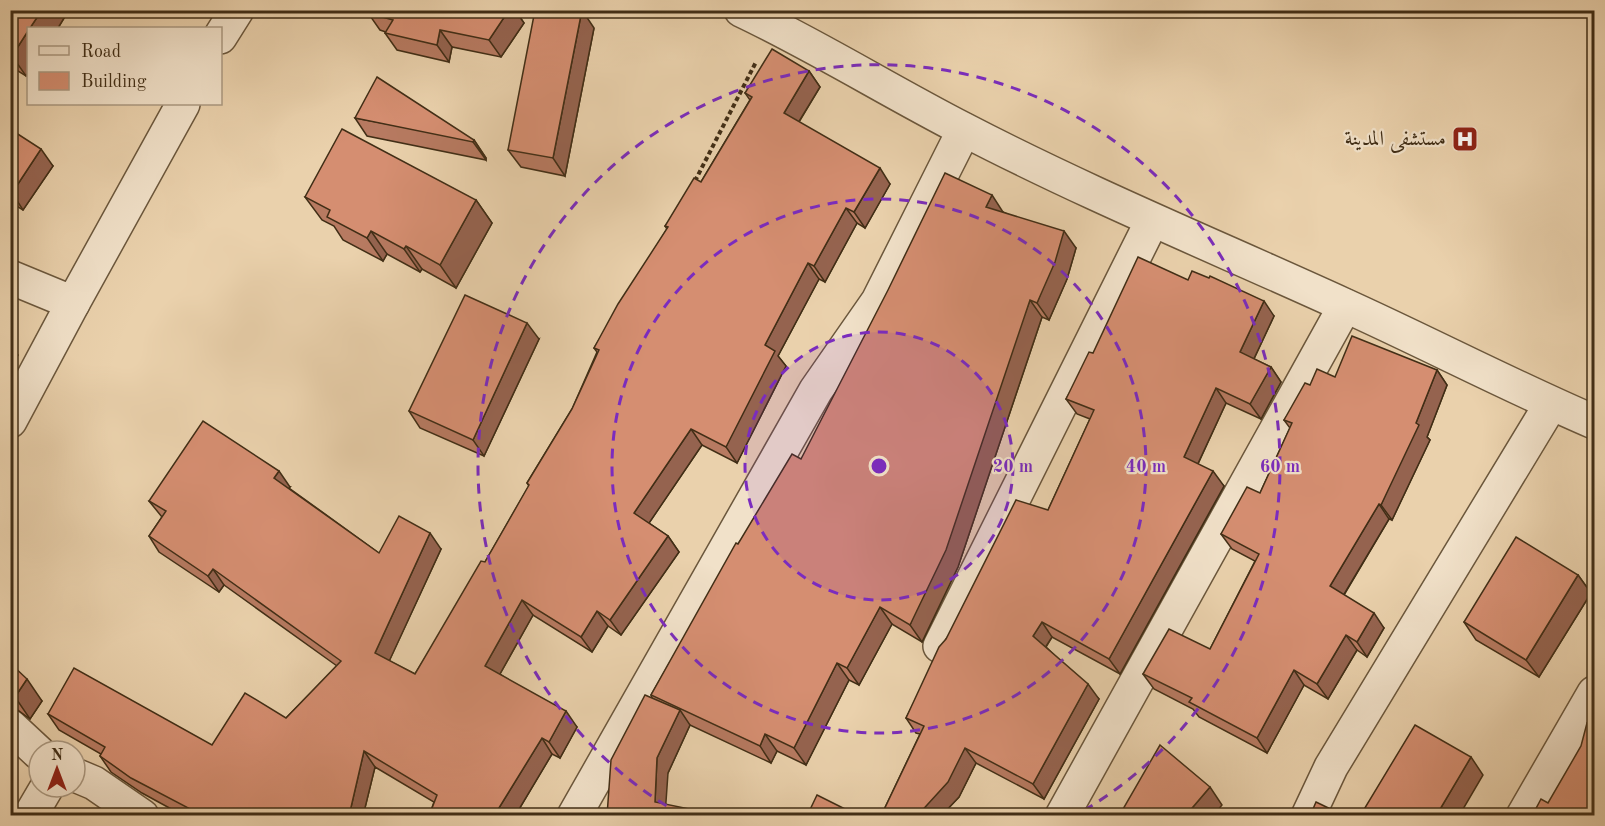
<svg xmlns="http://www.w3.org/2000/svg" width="1605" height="826" viewBox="0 0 1605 826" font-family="'Old Standard TT',Amiri,serif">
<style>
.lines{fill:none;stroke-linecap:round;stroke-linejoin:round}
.street-casing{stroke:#6b573c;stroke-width:36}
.path{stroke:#412e16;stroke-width:4;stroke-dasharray:4.5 3;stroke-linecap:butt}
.street{stroke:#f1e1c9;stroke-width:33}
.wall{fill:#b77a61;stroke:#412e16;stroke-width:1.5}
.shaded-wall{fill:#95634f;stroke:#412e16;stroke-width:1.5}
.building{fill:#d58e71;stroke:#412e16;stroke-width:1.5}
.ring{fill:none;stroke:#7b2cbf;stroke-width:3;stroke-dasharray:10 8}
.labels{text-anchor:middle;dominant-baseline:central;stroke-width:4.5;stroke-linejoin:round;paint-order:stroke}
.poi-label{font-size:21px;fill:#412e16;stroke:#f1e1c9;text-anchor:end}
.centre{fill:#7b2cbf;stroke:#f1e1c9;stroke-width:3}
.ring-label{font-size:18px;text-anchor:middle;font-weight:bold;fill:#7b2cbf;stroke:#f1e1c9;stroke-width:4.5;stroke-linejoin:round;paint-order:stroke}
</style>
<rect width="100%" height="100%" fill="#ead1ac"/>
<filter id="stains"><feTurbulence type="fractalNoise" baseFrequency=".00333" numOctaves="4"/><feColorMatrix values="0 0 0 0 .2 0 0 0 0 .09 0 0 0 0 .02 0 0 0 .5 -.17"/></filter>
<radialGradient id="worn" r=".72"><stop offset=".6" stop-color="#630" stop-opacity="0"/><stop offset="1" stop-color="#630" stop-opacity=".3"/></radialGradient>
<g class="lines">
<g class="street-casing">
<g id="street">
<path d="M 741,10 C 817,46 889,91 963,129 C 1088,194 1217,247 1344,305 C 1428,343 1510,386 1594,422"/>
<polyline points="220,37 237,10"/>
<polyline points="10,277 73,303 183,104"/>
<polyline points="10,421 73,303"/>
<polyline points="940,646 1152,221"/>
<polyline points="10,726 39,753"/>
<polyline points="75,775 94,783 142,816"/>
<polyline points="30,816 47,787"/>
<polyline points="574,816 816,390 878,301 964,130"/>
<polyline points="1062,816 1345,306"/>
<polyline points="1308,816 1331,767 1551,404"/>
<polyline points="1523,816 1594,693"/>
</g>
</g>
<polyline class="path" points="695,181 756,62"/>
<use href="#street" class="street"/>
</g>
<g class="wall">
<polygon points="10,10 69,10 58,28 28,28 26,76 10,66"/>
<polygon points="369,10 515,10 524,23 501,57 452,47 449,62 397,50 385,33 386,32 380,30 368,13"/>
<polygon points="594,28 565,176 521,167 508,150"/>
<polygon points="809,71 820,87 799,122 890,184 865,228 857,223 825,282 819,279 778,356 786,366 737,463 702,445 649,523 668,536 679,552 621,635 608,626 592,652 533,615 500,674 577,727 560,758 552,754 515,816 429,816 434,802 375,767 363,816 184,816 142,793 111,772 100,756 101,754 59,730 48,714 212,745 286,718 337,666 224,585 219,592 159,552 149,536 162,517 149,501 290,487 289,488 379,553 441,549 389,661 415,674 485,562 529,486 527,483 572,409 597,352 594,348 667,229 665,226 701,182 750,100 745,93"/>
<polygon points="355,118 474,140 486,158 486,160 367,136"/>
<polygon points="10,129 53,166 23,210 15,205 10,213"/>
<polygon points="305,197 476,200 492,223 456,288 422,269 420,272 387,254 383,261 343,240 334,226 322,220"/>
<polygon points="1003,212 1076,248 1067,279 1049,320 1042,317 958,567 922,642 892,624 859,685 849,680 806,765 777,751 771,763 690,725 668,773 607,816 652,698 651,695 738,544 801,459"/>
<polygon points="1188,280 1274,316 1254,359 1271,367 1281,382 1261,419 1226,403 1198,464 1224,486 1120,674 1052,637 1046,647 1099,699 1044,799 976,763 959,797 941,816 881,816 920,734 916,733 906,718 946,639 1048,510 1090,419 1077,414 1066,399 1093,353"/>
<polygon points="539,339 484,456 420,428 409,411"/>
<polygon points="1437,370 1447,385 1427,437 1430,440 1392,520 1389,519 1344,595 1384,628 1367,657 1357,650 1328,699 1304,685 1267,753 1199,717 1193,709 1154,689 1143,674 1210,649 1255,561 1232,549 1221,534 1260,493 1290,428 1284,420 1310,385 1335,377"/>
<polygon points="1578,575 1591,593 1539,677 1476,640 1464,622"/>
<polygon points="10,663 42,701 30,719 15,708 10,708"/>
</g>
<g class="shaded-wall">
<polygon points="42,10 69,10 58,28 30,28"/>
<polygon points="509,10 515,10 524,23 501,57 489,40"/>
<polygon points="582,10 594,28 565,176 553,158"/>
<polygon points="440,30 452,47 449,62 437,45"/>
<polygon points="28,31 28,73 26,76 12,56"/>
<polygon points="809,71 820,87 795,128 784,113"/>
<polygon points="474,140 486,158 486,160 473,142"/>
<polygon points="41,149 53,166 23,210 12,193"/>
<polygon points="880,168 890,184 865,228 854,212"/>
<polygon points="992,195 1003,212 997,224 986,207"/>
<polygon points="10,198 15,205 10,213"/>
<polygon points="476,200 492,223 456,288 440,265"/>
<polygon points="846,208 857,223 825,282 814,266"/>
<polygon points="371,231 387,254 383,261 367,238"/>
<polygon points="1064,231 1076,248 1067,279 1049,320 1037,303"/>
<polygon points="406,246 422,269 420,272 404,249"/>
<polygon points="808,263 819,279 778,356 786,366 737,463 726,447 765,345"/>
<polygon points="1030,300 1042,317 958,567 922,642 910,625"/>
<polygon points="1264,301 1274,316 1250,367 1240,352"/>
<polygon points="527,323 539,339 484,456 473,440"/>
<polygon points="10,344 18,355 10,369"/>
<polygon points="1271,367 1281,382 1261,419 1250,404"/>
<polygon points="1437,370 1447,385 1427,437 1430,440 1392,520 1381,505 1416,423"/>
<polygon points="1216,388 1226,403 1194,472 1184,457"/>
<polygon points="691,429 702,445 645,529 634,513"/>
<polygon points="279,471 290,487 285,493 274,478"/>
<polygon points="1213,471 1224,486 1120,674 1109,659"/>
<polygon points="1379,504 1389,519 1340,601 1330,586"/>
<polygon points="430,533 441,549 386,668 375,653"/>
<polygon points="668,536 679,552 621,635 610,620"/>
<polygon points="213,569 224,585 219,592 208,576"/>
<polygon points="1578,575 1591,593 1539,677 1526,660"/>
<polygon points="522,600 533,615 496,681 485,666"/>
<polygon points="880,607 892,624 859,685 847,668"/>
<polygon points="597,611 608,626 592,652 581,637"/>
<polygon points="1374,613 1384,628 1367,657 1357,642"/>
<polygon points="1042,622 1052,637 1043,651 1033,636"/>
<polygon points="1346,635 1357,650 1328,699 1317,684"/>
<polygon points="837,663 849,680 806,765 794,748"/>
<polygon points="1294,670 1304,685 1267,753 1257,738"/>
<polygon points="27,679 42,701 30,719 15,697"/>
<polygon points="1088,684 1099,699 1044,799 1033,784"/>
<polygon points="680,710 690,725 668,773 665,816 655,802 657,758"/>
<polygon points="566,711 577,727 560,758 549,742"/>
<polygon points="765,734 777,751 771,763 760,746"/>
<polygon points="542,738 552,754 515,816 494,816"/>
<polygon points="965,748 976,763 959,797 941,816 917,816"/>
<polygon points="364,751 375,767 363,816 349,816"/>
<polygon points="1471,757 1483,775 1459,816 1436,816"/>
<polygon points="1210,787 1222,805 1213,816 1188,816 1187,814"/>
</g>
<g class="building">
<polygon points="10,10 42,10 30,28 28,28 28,31 12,56 10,55"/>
<polygon points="369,10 509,10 489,40 440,30 437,45 385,33 393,20 368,13"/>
<polygon points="535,10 582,10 553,158 508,150"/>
<polygon points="772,49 809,71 784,113 880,168 854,212 846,208 814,266 808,263 765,345 775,351 726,447 691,429 634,513 668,536 610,620 597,611 581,637 522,600 485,666 566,711 549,742 542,738 494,816 429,816 437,795 364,751 349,816 197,816 198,813 131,778 100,756 105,747 48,714 74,668 212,745 245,693 286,718 341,661 213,569 208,576 149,536 166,511 149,501 203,421 279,471 274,478 379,553 399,516 430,533 375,653 415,674 481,561 485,562 529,485 527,483 572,409 599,350 594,348 618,304 668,227 665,226 694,178 701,182 752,97 745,93"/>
<polygon points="377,77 474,140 473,142 355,118"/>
<polygon points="10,129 41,149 12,193 10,193"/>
<polygon points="342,129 476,200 440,265 406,246 404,249 371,231 367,238 327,217 330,210 305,197"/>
<polygon points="945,173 992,195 986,207 1064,231 1055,262 1037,303 1030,300 946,550 910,625 880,607 847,668 837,663 794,748 765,734 760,746 651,695 736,543 738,544 792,454 801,459 888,290"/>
<polygon points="1138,257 1188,280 1192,271 1209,278 1210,276 1264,301 1240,352 1271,367 1250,404 1216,388 1184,457 1213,471 1109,659 1042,622 1033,636 1088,684 1033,784 965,748 948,782 917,816 881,816 924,726 906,718 939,647 946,639 1016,500 1048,510 1094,410 1066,399 1089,352 1093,353"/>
<polygon points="465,295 527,323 473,440 409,411"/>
<polygon points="1352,336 1437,370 1416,423 1419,425 1381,505 1379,504 1330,586 1374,613 1357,642 1346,635 1317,684 1294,670 1257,738 1189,702 1192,698 1143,674 1169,629 1210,649 1259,554 1221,534 1247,487 1260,493 1292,423 1284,420 1305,383 1310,385 1317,369 1335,377"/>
<polygon points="1516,537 1578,575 1526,660 1464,622"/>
<polygon points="10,663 27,679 15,697 10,694"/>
<polygon points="645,695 680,710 657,758 655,802 723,816 607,816 611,760"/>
<polygon points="1587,723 1594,728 1594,816 1532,816 1541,799 1548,803 1581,746"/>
<polygon points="1415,725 1471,757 1436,816 1360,816"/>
<polygon points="1160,745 1210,787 1187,814 1189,816 1119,816"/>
<polygon points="817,795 859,816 807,816"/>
<polygon points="1316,802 1345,816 1310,816"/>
</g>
<circle cx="879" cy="466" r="134" fill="#7b2cbf" fill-opacity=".12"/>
<g class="ring">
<circle cx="879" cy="466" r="134"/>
<circle cx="879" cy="466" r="267"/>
<path d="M682 815A401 401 0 1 1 1076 815"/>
</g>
<defs>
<g id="hospital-square" transform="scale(1.35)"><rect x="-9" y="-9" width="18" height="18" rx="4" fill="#8f2418" stroke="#f1e1c9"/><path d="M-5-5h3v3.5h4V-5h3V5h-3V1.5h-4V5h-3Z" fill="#fff"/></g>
</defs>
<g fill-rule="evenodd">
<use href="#hospital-square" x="1465" y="139"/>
</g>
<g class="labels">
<g class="poi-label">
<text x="1446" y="139">مستشفى المدينة</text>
</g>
</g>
<circle cx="879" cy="466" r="9" class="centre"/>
<g class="ring-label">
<text x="1013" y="472">20 m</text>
<text x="1146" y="472">40 m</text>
<text x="1280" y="472">60 m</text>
</g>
<rect width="1605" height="826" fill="none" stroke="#ead1ac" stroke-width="36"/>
<rect x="12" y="12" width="1581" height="802" fill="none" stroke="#412e16" stroke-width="3"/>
<rect x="18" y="18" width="1569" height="790" fill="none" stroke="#412e16" stroke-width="1.5"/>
<rect x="27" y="27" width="195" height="78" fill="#f1e1c9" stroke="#ab9981" stroke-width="1.5"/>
<rect x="39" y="46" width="30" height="9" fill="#f1e1c9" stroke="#ab9981" stroke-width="1.5"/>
<text x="81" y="57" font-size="18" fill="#412e16">Road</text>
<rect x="39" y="72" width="30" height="18" fill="#d58e71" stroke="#ab9981" stroke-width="1.5"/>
<text x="81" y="87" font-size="18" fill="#412e16">Building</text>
<g transform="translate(57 769)"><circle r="28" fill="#f1e1c9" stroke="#ab9981" stroke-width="1.5"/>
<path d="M0-4.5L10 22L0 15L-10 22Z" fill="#8f2418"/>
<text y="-9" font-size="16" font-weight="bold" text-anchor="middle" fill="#412e16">N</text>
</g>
<rect width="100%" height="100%" filter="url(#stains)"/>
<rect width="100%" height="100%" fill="url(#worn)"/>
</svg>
